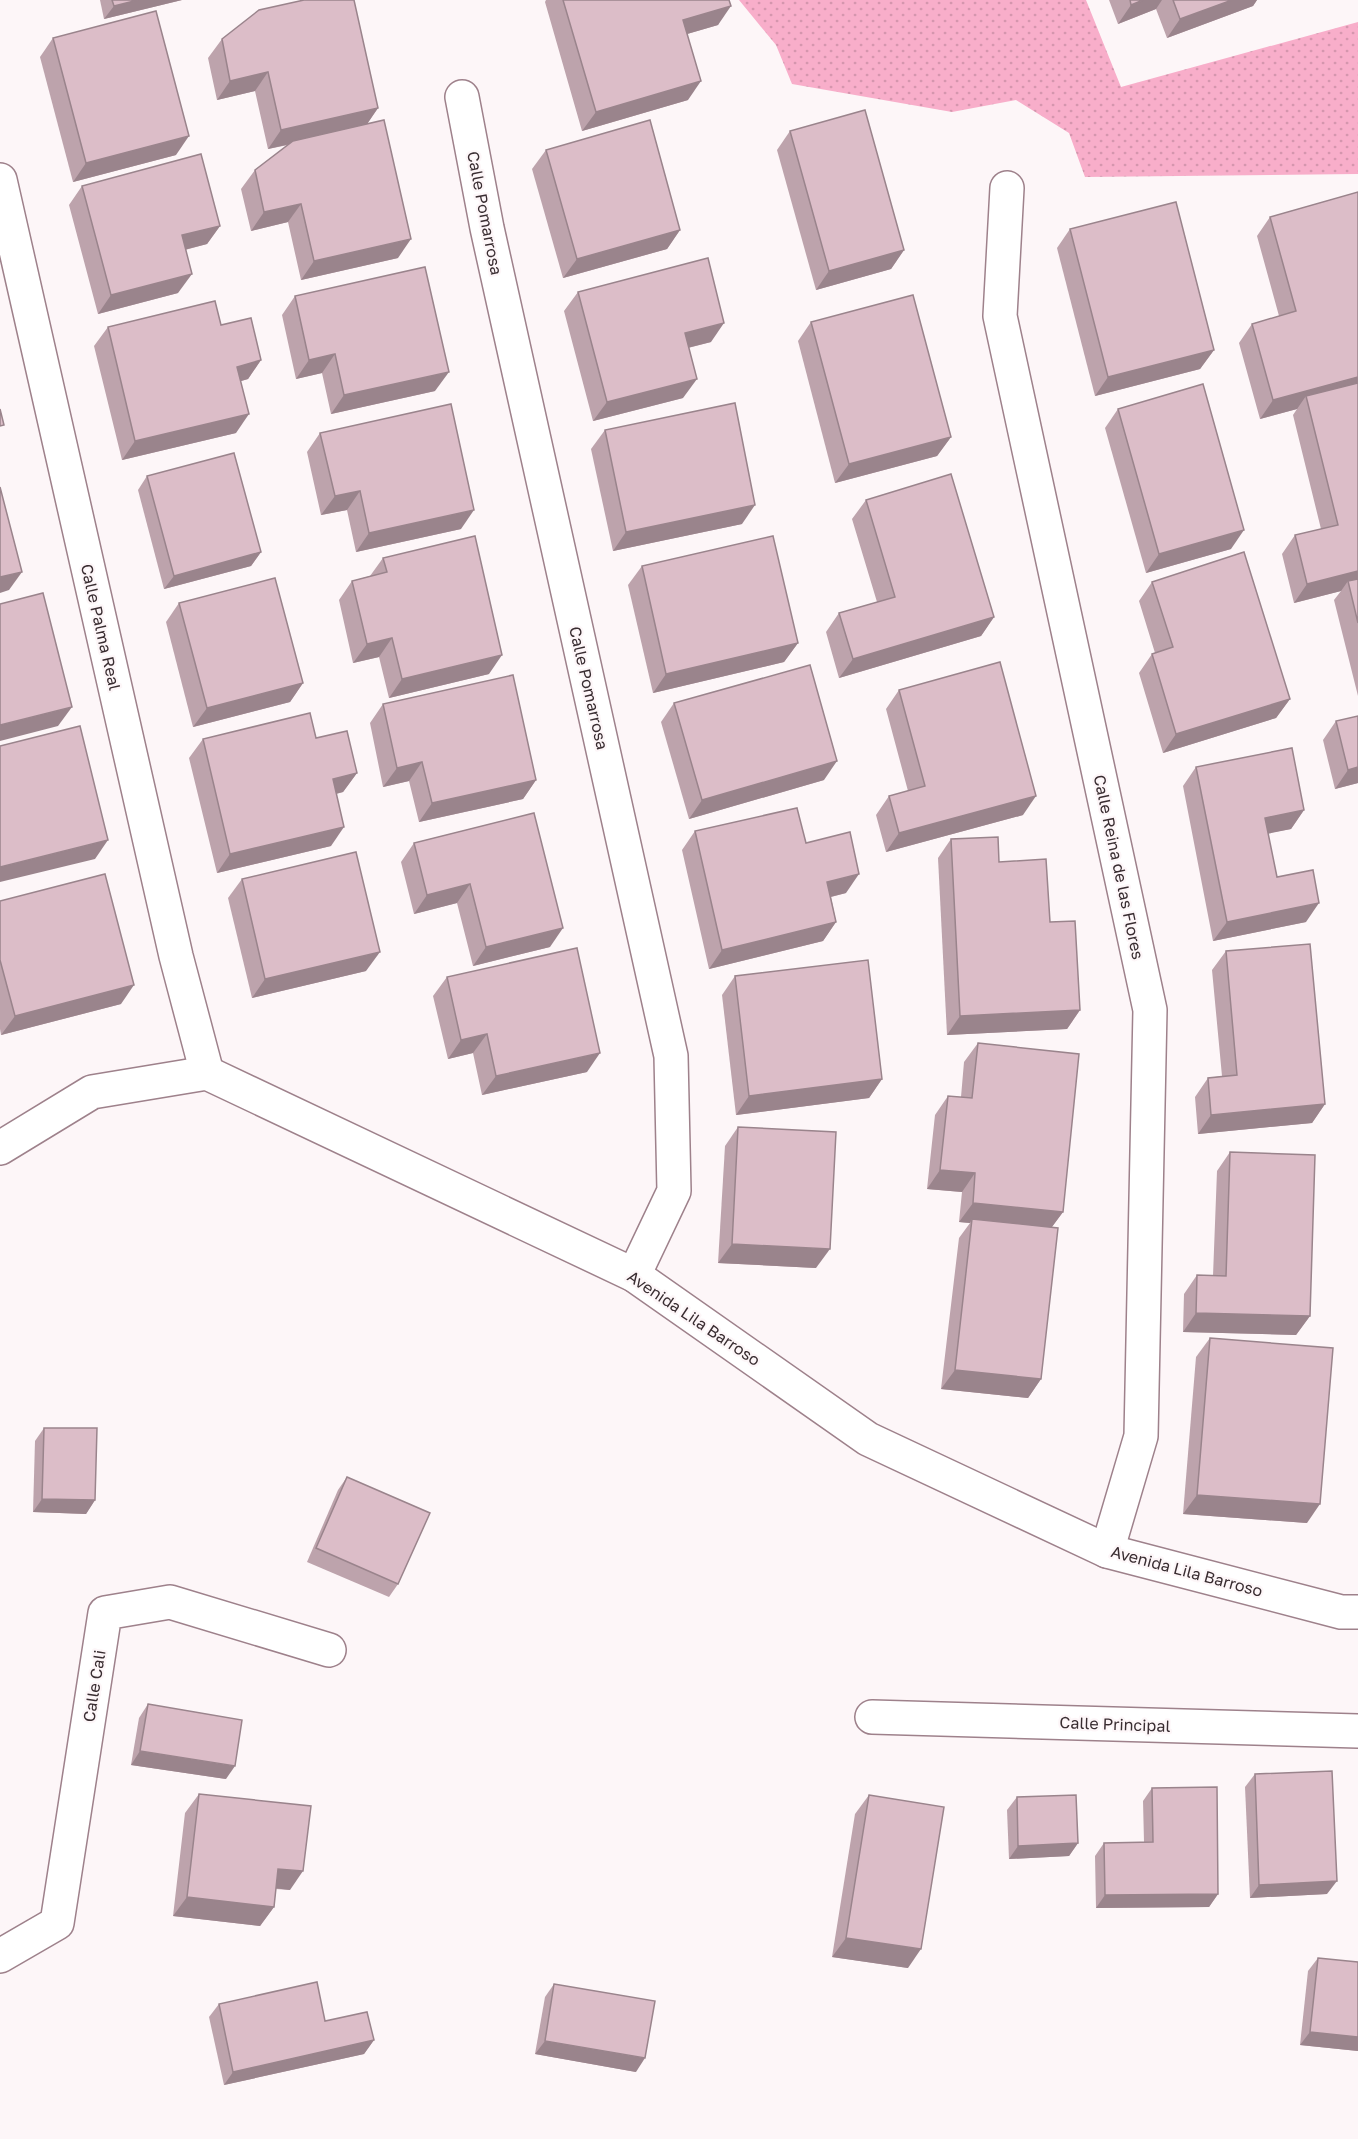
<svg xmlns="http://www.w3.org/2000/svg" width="1358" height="2139" viewBox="0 0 1358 2139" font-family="'Golos Text',sans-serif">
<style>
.park{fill:url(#park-dots)}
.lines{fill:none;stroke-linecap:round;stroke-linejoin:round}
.minor-casing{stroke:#9e818b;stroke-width:36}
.minor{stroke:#fff;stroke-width:33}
.wall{fill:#bda3ac}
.shaded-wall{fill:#9a848c}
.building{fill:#dcbdc8;stroke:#9a848c;stroke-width:1.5}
.labels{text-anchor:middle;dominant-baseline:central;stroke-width:4.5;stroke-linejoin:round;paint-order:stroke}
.street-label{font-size:16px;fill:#392d31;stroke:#fdf6f8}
</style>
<defs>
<pattern id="park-dots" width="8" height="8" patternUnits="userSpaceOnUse" patternTransform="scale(1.5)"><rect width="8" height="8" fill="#f8aeca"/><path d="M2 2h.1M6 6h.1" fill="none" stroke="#d596ae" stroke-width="1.8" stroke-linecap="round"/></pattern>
</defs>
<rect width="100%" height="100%" fill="#fdf6f8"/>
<polygon class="park" points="739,0 1086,0 1121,87 1358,22 1358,174 1085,177 1069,133 1016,100 952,112 792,84 776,45"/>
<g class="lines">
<g class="minor-casing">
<g id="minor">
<polyline points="462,97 487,228 671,1056 674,1191 634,1275"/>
<polyline points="0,180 176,956 207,1073"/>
<polyline points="1007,188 1000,316 1150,1010 1141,1436 1107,1551"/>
<polyline points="0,1148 92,1092 207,1073 634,1275 868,1439 1107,1551 1341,1612 1358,1612"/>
<polyline points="872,1717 1358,1731"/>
<polyline points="0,1956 57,1923 105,1613 170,1602 329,1650"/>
</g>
</g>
<use href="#minor" class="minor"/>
</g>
<g class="wall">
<polygon points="100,0 182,0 104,19"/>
<polygon points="546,0 729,0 718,25 687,34 688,100 582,131 545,2"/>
<polygon points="1109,0 1257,0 1253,6 1167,38 1156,9 1118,24"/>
<polygon points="53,38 176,155 73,182 40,57"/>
<polygon points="222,39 378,108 367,124 398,258 301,280 288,222 251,231 241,189 255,170 288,145 268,149 255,91 217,100 208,58"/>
<polygon points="790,131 904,250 891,269 816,290 777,150"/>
<polygon points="546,150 680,230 667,249 563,278 532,169"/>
<polygon points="82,186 220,226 207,244 185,250 178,293 98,314 69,205"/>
<polygon points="1358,192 1358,696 1334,600 1341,591 1294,603 1282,554 1295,535 1321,529 1293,415 1297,409 1260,419 1239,343 1252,324 1279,316 1257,236 1270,217"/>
<polygon points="1070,229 1214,350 1200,369 1095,396 1057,248"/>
<polygon points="578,292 711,342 688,348 683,398 593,421 564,311"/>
<polygon points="295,296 435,391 331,414 322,373 296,379 282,315"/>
<polygon points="811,322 951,437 937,456 835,483 798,341"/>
<polygon points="221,325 261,360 248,379 241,381 236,433 122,460 94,346 108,327"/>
<polygon points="1118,409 1231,549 1146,573 1105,428"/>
<polygon points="605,430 742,524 613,551 591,449"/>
<polygon points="320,433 461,529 356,552 347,510 321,515 307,452"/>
<polygon points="147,476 261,552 251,566 164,589 138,490"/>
<polygon points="866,500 994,617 981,636 839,678 826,632 839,613 877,602 852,519"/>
<polygon points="383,558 489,674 389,698 379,657 353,663 339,600 352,581 370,576"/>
<polygon points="642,566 798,643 784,662 653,693 628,585"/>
<polygon points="1152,582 1290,699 1276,718 1163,753 1139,673 1152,654 1155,653 1139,601"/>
<polygon points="179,603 303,683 290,702 193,727 166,622"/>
<polygon points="899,690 1023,815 886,852 876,815 889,796 908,791 886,709"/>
<polygon points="674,703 824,780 689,819 661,722"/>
<polygon points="383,704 536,780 523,799 419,822 409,781 383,787 370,723"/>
<polygon points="1336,721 1358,783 1335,789 1323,740"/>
<polygon points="316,738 357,773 343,792 336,794 331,846 217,873 189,758 203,739"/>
<polygon points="1196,767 1304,810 1291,829 1268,833 1277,877 1306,922 1213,941 1183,786"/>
<polygon points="534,813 550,947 473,966 457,903 414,914 401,862 414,843"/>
<polygon points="695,831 806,843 846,893 831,897 836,922 823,941 709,969 682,850"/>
<polygon points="951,839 999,862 1050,922 1080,1010 1067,1029 947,1035 938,858"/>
<polygon points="242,879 366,971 252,998 228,898"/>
<polygon points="0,901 121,1004 1,1035 0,1029"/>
<polygon points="1226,951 1325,1104 1312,1123 1198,1134 1195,1097 1208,1078 1222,1076 1212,970"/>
<polygon points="735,976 882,1079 869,1098 736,1115 722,995"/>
<polygon points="447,977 587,1072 482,1095 473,1053 448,1059 433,996"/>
<polygon points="978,1043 1063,1212 1051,1228 1041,1379 1028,1398 941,1389 959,1238 970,1223 959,1222 962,1192 927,1189 935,1115 948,1096 961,1097 964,1062"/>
<polygon points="738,1127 816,1268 718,1263 725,1146"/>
<polygon points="1230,1152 1310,1316 1296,1335 1183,1332 1184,1294 1197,1275 1213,1276 1217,1171"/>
<polygon points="1210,1338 1307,1523 1183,1514 1196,1357"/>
<polygon points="44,1428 95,1500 86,1514 33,1512 35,1441"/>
<polygon points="347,1477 398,1584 389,1597 307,1562 338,1490"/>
<polygon points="148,1704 226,1779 131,1765 139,1718"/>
<polygon points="1255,1774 1327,1894 1250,1898 1245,1787"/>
<polygon points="1152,1788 1218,1894 1209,1907 1096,1908 1095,1856 1104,1843 1144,1842 1143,1801"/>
<polygon points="199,1794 290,1890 276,1889 274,1907 260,1926 173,1916 185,1813"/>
<polygon points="869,1795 908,1968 832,1957 855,1814"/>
<polygon points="1017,1797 1078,1843 1069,1856 1009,1859 1007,1810"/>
<polygon points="1318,1958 1358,2051 1300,2045 1308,1971"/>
<polygon points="554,1984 636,2072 535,2054 545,1997"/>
<polygon points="219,2004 325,2021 374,2040 364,2054 224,2085 209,2017"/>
</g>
<g class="shaded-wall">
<polygon points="138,0 182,0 104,19 114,6"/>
<polygon points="1143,0 1162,0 1156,9 1118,24 1131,5"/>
<polygon points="1232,0 1257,0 1253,6 1167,38 1180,19"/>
<polygon points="731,6 718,25 670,39 683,20"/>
<polygon points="268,72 255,91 217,100 230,81"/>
<polygon points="701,81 688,100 582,131 596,112"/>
<polygon points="378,108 365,127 268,149 281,130"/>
<polygon points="189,136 176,155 73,182 86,163"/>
<polygon points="301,204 288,222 251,231 264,212"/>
<polygon points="220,226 207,244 168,254 182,235"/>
<polygon points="680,230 667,249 563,278 577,259"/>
<polygon points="411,239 398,258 301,280 314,261"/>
<polygon points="904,250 891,269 816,290 829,271"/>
<polygon points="192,274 178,293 98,314 111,295"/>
<polygon points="724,323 711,342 671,352 685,333"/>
<polygon points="1214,350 1200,369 1095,396 1108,377"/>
<polygon points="335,354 322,373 296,379 309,360"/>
<polygon points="261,360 248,379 224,386 237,367"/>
<polygon points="449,372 435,391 331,414 344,395"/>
<polygon points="1358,377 1358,392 1306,396 1297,409 1260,419 1273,400"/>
<polygon points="697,379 683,398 593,421 607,402"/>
<polygon points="249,414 236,433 122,460 135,441"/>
<polygon points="951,437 937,456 835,483 849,464"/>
<polygon points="360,491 347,510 321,515 335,496"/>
<polygon points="755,505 742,524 613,551 626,532"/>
<polygon points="474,510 461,529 356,552 369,533"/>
<polygon points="1244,530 1231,549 1146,573 1159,554"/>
<polygon points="261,552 251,566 164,589 174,576"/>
<polygon points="1358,571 1358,586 1348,581 1341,591 1294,603 1307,584"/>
<polygon points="22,572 9,590 0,593 0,577"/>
<polygon points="994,617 981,636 839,678 853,659"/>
<polygon points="392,638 379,657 353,663 367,644"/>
<polygon points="798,643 784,662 653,693 666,674"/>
<polygon points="502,655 489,674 389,698 402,679"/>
<polygon points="303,683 290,702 193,727 207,708"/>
<polygon points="1290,699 1276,718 1163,753 1176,734"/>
<polygon points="72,707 58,726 0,741 0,725"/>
<polygon points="837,761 824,780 689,819 702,800"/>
<polygon points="422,762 409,781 383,787 397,768"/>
<polygon points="1358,767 1358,783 1335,789 1348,770"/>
<polygon points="357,773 343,792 319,798 333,779"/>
<polygon points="536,780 523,799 419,822 432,803"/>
<polygon points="1036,796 1023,815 886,852 899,833"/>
<polygon points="1304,810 1291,829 1252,837 1265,818"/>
<polygon points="344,827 331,846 217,873 230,854"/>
<polygon points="108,840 95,859 0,882 0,867"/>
<polygon points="859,874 846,893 814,901 827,882"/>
<polygon points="470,884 457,903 414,914 427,895"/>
<polygon points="1319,903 1306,922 1213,941 1227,922"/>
<polygon points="836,922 823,941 709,969 722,950"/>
<polygon points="563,928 550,947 473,966 486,947"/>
<polygon points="380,952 366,971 252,998 265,979"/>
<polygon points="134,985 121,1004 1,1035 15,1016"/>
<polygon points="1080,1010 1067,1029 947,1035 960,1016"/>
<polygon points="487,1034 473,1053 448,1059 461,1040"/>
<polygon points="600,1053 587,1072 482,1095 496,1076"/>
<polygon points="882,1079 869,1098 736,1115 749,1096"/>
<polygon points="1325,1104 1312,1123 1198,1134 1211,1115"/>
<polygon points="940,1170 975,1173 962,1192 927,1189"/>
<polygon points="973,1203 1063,1212 1049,1231 972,1219 970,1223 959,1222"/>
<polygon points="732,1244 830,1249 816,1268 718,1263"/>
<polygon points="1196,1313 1310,1316 1296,1335 1183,1332"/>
<polygon points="955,1370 1041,1379 1028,1398 941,1389"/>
<polygon points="1197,1495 1320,1504 1307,1523 1183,1514"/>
<polygon points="42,1499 95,1500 86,1514 33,1512"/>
<polygon points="140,1751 235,1766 226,1779 131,1765"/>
<polygon points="1078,1843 1069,1856 1009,1859 1018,1846"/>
<polygon points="278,1869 303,1871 290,1890 265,1887"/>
<polygon points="1337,1881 1327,1894 1250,1898 1259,1885"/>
<polygon points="1218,1894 1209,1907 1096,1908 1105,1895"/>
<polygon points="187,1897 274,1907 260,1926 173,1916"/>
<polygon points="846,1938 921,1949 908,1968 832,1957"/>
<polygon points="1310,2032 1358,2037 1358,2051 1300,2045"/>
<polygon points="374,2040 364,2054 224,2085 233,2072"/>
<polygon points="545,2041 645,2058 636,2072 535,2054"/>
</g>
<g class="building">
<polygon points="112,0 138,0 114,6"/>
<polygon points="304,0 354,0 378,108 281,130 268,72 230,81 222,39 259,10"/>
<polygon points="563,0 729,0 731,6 683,20 701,81 596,112"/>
<polygon points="1130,0 1143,0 1131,5"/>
<polygon points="1173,0 1232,0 1180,19"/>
<polygon points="156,11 189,136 86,163 53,38"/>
<polygon points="865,110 904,250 829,271 790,131"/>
<polygon points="384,120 411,239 314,261 301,204 264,212 255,170 293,141"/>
<polygon points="650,120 680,230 577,259 546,150"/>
<polygon points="201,154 220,226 182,235 192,274 111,295 82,186"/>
<polygon points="1358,192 1358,377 1273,400 1252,324 1296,311 1270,217"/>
<polygon points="1176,202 1214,350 1108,377 1070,229"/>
<polygon points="708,258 724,323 685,333 697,379 607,402 578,292"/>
<polygon points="425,267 449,372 344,395 335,354 309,360 295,296"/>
<polygon points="913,295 951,437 849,464 811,322"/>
<polygon points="215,301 221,325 251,318 261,360 237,367 249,414 135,441 108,327"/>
<polygon points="1358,383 1358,571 1307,584 1295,535 1338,525 1306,396"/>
<polygon points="1203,384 1244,530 1159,554 1118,409"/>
<polygon points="735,403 755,505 626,532 605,430"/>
<polygon points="451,404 474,510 369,533 360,491 335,496 320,433"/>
<polygon points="0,409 4,425 0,426"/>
<polygon points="234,453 261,552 174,576 147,476"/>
<polygon points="951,474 994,617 853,659 839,613 895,597 866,500"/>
<polygon points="0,487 22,572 0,577"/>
<polygon points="475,536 502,655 402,679 392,638 367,644 352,581 387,572 383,558"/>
<polygon points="773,536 798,643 666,674 642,566"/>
<polygon points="1244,552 1290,699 1176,734 1152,654 1173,647 1152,582"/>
<polygon points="275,578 303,683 207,708 179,603"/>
<polygon points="1358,579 1358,623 1348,581"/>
<polygon points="43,593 72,707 0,725 0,604"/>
<polygon points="1000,662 1036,796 899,833 889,796 925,786 899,690"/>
<polygon points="810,665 837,761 702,800 674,703"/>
<polygon points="513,675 536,780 432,803 422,762 397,768 383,704"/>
<polygon points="310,713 316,738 347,731 357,773 333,779 344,827 230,854 203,739"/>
<polygon points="1358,716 1358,767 1348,770 1336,721"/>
<polygon points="80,726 108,840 0,867 0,746"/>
<polygon points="1292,748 1304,810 1265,818 1277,877 1313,870 1319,903 1227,922 1196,767"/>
<polygon points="797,808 806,843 850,832 859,874 827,882 836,922 722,950 695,831"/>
<polygon points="534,813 563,928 486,947 470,884 427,895 414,843"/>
<polygon points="998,837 999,862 1046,859 1050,922 1075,921 1080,1010 960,1016 951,839"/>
<polygon points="356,852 380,952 265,979 242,879"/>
<polygon points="105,874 134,985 15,1016 0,960 0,901"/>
<polygon points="1310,944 1325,1104 1211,1115 1208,1078 1237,1075 1226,951"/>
<polygon points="577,948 600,1053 496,1076 487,1034 461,1040 447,977"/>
<polygon points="868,960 882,1079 749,1096 735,976"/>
<polygon points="978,1043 1079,1054 1063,1212 973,1203 975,1173 940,1170 948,1096 972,1098"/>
<polygon points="738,1127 836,1132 830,1249 732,1244"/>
<polygon points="1230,1152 1315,1155 1310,1316 1196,1313 1197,1275 1226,1276"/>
<polygon points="972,1219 1058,1228 1041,1379 955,1370"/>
<polygon points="1210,1338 1333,1348 1320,1504 1197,1495"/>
<polygon points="44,1428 97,1428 95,1500 42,1499"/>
<polygon points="347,1477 430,1513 398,1584 316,1548"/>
<polygon points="148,1704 242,1720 235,1766 140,1751"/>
<polygon points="1332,1771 1337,1881 1259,1885 1255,1774"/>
<polygon points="1217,1787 1218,1894 1105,1895 1104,1843 1153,1842 1152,1788"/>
<polygon points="199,1794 311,1806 303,1871 278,1869 274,1907 187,1897"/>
<polygon points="869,1795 944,1807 921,1949 846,1938"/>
<polygon points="1076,1795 1078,1843 1018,1846 1017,1797"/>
<polygon points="1318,1958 1358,1962 1358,2037 1310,2032"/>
<polygon points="317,1982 325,2021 367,2012 374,2040 233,2072 219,2004"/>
<polygon points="554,1984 655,2001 645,2058 545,2041"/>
</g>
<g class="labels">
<g class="street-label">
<text transform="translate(485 213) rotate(79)">Calle Pomarrosa</text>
<text transform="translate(101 627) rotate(77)">Calle Palma Real</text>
<text transform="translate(589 688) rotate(77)">Calle Pomarrosa</text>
<text transform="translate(1119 867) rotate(78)">Calle Reina de las Flores</text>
<text transform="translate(694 1318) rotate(34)">Avenida Lila Barroso</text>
<text transform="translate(1187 1571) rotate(15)">Avenida Lila Barroso</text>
<text transform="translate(94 1686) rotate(-81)">Calle Cali</text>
<text transform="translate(1115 1724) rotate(2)">Calle Principal</text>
</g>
</g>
</svg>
